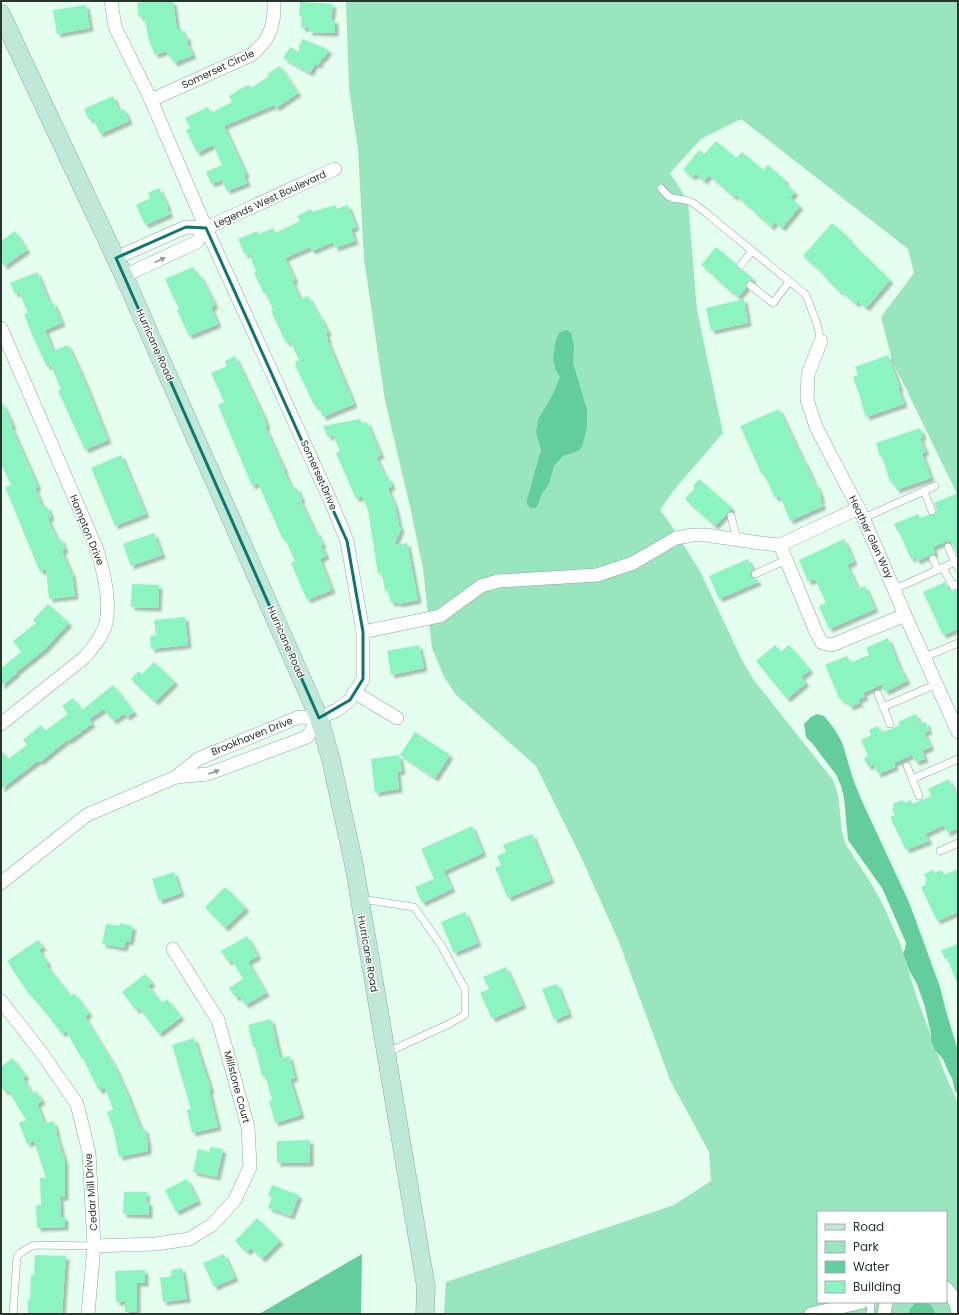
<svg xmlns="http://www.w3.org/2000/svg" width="959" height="1315" viewBox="0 0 959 1315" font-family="Poppins,sans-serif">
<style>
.green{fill:#99e5be;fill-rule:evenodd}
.water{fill:#63cd9d}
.building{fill:#8bf4c1;filter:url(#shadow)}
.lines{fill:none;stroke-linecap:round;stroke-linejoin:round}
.lane-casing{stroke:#8ba999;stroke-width:8}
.street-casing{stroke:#8ba999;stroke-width:14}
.secondary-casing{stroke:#8ba999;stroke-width:19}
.lane{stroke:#fff;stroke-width:7}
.street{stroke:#fff;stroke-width:13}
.secondary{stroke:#c0e8d8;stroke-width:18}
.oneway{fill:#949a96}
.marked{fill:none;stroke:#0f766e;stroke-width:3;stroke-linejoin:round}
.labels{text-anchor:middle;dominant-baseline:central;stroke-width:3;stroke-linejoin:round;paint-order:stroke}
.street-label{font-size:10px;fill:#29352e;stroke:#fff}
</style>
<defs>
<filter id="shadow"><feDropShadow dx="3.5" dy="3.5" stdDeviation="1" flood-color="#0004"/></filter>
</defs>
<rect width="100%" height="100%" fill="#e4feef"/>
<path class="green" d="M 346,1 L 958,1 L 958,496 L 892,360 L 881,317 L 914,273 L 908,249 L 741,119 L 701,139 L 670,173 L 688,201 L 697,310 L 723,433 L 674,490 L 660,510 L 671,525 L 700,571 L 742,660 L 754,680 L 833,780 L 838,794 L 842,832 L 846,845 L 871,883 L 884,907 L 900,943 L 917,998 L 945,1074 L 958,1103 L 958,1314 L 444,1314 L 446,1282 L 674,1205 L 711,1181 L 709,1152 L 670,1080 L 619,942 L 580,855 L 536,766 L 456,695 L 444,677 L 432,648 L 423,569 L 411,511 L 385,401 L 364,259 L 358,150 L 349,89 ZM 818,1212 L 946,1212 L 946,1302 L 818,1302 Z"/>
<g class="water">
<polygon points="567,330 571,333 574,345 573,363 587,410 587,428 582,447 578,451 563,456 554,466 549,484 541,495 538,505 535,508 530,508 527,504 527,500 541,450 536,432 538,420 553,394 560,377 555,368 553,358 556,340 559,333 563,331"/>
<polygon points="817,714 824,716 833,727 842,742 853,779 861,799 908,900 916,921 940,987 946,1011 958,1051 958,1093 955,1091 952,1078 949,1073 943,1059 935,1050 931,1041 931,1034 925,1007 917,984 909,970 903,953 905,949 906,943 887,899 882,888 848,840 844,798 841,786 837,776 812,743 806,737 804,724 811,717"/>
<polygon points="362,1254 361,1314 259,1314"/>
<path d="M 916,1302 C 926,1301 933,1303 935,1314 L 909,1314 L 910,1309 Z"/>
</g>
<g class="building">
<polygon points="151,1 173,1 177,30 181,28 184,35 186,35 188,39 187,43 193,55 174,63 171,57 169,57 166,51 155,55 149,41 144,17 139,17 137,3"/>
<polygon points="300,2 333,4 331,20 335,20 335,33 308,32 310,28 301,28 302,16 299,16"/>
<polygon points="86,5 90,28 57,34 53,10"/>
<polygon points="303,39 329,50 324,58 322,58 318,65 315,64 310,73 283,58 290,47 299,52 299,45"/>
<polygon points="280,66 298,93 276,108 274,105 224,126 246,174 244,175 247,183 227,191 222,180 211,184 206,172 222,165 213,145 197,153 186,130 190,128 185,118 208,107 211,113 232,102 229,96 238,91 237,90 249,85 251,88 269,76 267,74"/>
<polygon points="113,96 119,111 124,109 129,121 100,134 93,118 89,120 84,109"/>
<polygon points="716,141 736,158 742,152 763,170 768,165 786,181 784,183 795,192 790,198 800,206 782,228 775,222 771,227 736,195 734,197 709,175 704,181 696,174 692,177 683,170 699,150 704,154"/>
<polygon points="159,188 168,207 167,208 170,214 145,225 136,205 150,198 148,193"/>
<polygon points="335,205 337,209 348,205 356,227 351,229 355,241 335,248 333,242 312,251 310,247 285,258 295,280 292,281 300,299 308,296 319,316 321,318 328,332 326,333 328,339 327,340 354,404 323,417 318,406 315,407 295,365 296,365 295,362 299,360 290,341 286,343 271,311 273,310 266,293 264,294 254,273 256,272 249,253 245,255 238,239 257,231 259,234 273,228 275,233 300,221 297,216 311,209 312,212"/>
<polygon points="832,223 850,239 849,240 890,280 866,308 858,301 856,304 841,291 840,292 823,275 824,274 803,256"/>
<polygon points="15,231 27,250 4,266 1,261 1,241"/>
<polygon points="716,247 736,264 738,269 743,270 753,279 752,281 749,280 746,282 745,285 746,288 738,297 714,277 715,276 701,265"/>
<polygon points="193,267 197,276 200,275 215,305 211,308 218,324 189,336 177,310 179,309 165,279"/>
<polygon points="37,272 50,304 53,302 62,323 45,330 53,351 68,345 84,380 108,440 85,450 58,391 61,390 51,365 47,367 33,337 24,314 28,313 19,292 15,294 10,283"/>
<polygon points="744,299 748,323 711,331 706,308"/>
<polygon points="888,355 900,388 898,388 904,404 866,417 861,403 862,403 853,377 858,375 855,367"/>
<polygon points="235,356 263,415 267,426 265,427 285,471 284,471 292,489 296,487 302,499 300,500 315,532 316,531 323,544 321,545 326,556 320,559 332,590 307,600 291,563 295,561 285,539 283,540 258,483 252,486 218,405 224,402 211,373 227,366 225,361"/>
<polygon points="1,400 13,426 11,426 38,487 35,488 43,508 47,506 51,517 48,519 57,540 61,539 65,549 62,551 71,573 72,573 75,596 49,599 46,569 40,572 5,487 11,485 1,464"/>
<polygon points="779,409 803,460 804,460 815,485 816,484 821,496 820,497 822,500 820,501 823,506 790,521 780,496 775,498 764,474 762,475 740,426"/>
<polygon points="360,419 362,424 367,422 372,434 381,455 376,457 386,478 388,477 392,486 388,489 395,506 399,525 401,529 394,545 407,543 418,600 398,604 397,602 391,603 388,591 385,591 382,573 378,574 368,510 362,496 356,499 336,453 340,451 333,435 328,437 323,426"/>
<polygon points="920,428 923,437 920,438 926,452 922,453 931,478 896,490 893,480 890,482 882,456 880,457 876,443"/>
<polygon points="121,455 146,514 115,526 91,468"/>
<polygon points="699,479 732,508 715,526 685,499 695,488 693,486"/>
<polygon points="958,493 958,556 950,540 933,547 935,553 917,561 915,557 911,559 899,532 898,532 894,524 918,514 920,518 929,515 934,515 937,510 934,503"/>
<polygon points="154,533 162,555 131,566 123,544"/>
<polygon points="844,539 854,562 847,565 858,589 865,586 875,609 829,629 819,606 826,603 815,579 808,582 799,560"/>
<polygon points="748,559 753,570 750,573 750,576 752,578 757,579 758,582 719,599 709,576"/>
<polygon points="945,582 949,590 953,591 958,589 958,629 943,635 923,592"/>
<polygon points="132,584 159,585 158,608 131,607"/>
<polygon points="48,604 69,623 44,650 16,672 17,673 1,686 1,668 21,652 13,641 36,623 33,620"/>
<polygon points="185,617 188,645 151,649 150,636 156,635 154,620"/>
<polygon points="888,638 900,669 901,669 907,681 885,692 882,684 863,693 865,697 858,700 860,703 850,707 847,701 845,702 843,699 840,700 825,665 847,656 850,663 869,655 866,648"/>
<polygon points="419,645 424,668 391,675 387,651"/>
<polygon points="775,645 781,652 789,645 810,670 801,677 806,683 787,699 756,661"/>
<polygon points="154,662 175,682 155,702 131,679 139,671 142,674"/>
<polygon points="113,685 134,712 127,717 124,714 113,721 104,709 89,719 92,724 68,741 67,740 40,762 39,760 1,789 1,750 8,759 27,745 23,740 41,725 45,731 68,714 62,706 73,698 82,710"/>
<polygon points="916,714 920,724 926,722 929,731 924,733 931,747 922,751 925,759 916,762 912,755 894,763 895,767 878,774 873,764 868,767 864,758 868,756 861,740 871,735 869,730 878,726 881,733 900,725 898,722"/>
<polygon points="415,732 450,755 435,778 400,755"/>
<polygon points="399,755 402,771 397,772 399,789 375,793 371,759"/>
<polygon points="949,779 958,799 958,828 947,833 944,825 925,834 929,841 906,850 890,817 895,815 892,809 894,808 893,804 902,800 904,803 911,800 912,804 931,796 928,789"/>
<polygon points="472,826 483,853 444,871 452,889 422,903 415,887 434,879 421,849"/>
<polygon points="532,834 551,880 508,898 495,868 501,865 497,856 506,852 503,845"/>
<polygon points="958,869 958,912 937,921 921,887 926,885 925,881 927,881 924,874 934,870 935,873 942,870 944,875"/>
<polygon points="174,872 181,893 159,901 152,879"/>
<polygon points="225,887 246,908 225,928 205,907"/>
<polygon points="465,912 478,943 454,953 441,922"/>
<polygon points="120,923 133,926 130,942 126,941 124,948 102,944 106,924 120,926"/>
<polygon points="247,936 258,956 248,962 266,993 245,1005 240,996 236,998 229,988 243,979 232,960 228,962 221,951"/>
<polygon points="38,940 43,947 39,950 48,963 46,965 71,996 74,993 89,1013 85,1017 115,1067 128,1096 141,1129 145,1129 148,1145 148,1151 119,1157 113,1129 107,1112 113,1110 105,1087 99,1091 83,1058 82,1059 66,1031 62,1034 42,1008 26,990 7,961"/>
<polygon points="958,944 958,985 947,958 945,959 941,950"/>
<polygon points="506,967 523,1005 492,1019 480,993 489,989 483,977"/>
<polygon points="145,974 152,983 148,986 162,1003 167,999 181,1017 159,1034 139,1008 136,1010 122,992"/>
<polygon points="557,984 569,1014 554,1020 542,989"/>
<polygon points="271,1019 280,1058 289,1056 295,1078 290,1079 301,1115 275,1123 269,1101 272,1100 265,1075 262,1076 255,1047 253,1047 248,1025"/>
<polygon points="194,1038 211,1090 209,1091 218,1127 192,1133 187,1110 191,1109 172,1045"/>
<polygon points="12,1058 26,1076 23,1078 32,1094 36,1091 42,1101 37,1104 45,1124 53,1121 57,1132 56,1133 65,1162 65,1197 60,1197 61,1217 65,1217 65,1227 37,1228 36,1205 41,1205 40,1178 46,1178 34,1141 27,1144 19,1123 26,1120 8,1090 5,1092 1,1087 1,1067"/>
<polygon points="310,1140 310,1163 277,1163 277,1141"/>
<polygon points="210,1147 223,1149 217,1177 193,1172 198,1149 210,1152"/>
<polygon points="187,1179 198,1201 176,1212 165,1190"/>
<polygon points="272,1185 299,1195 291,1216 268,1208 272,1197 268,1196"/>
<polygon points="124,1192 147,1192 146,1202 149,1202 149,1215 123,1214"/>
<polygon points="257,1218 280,1241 262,1259 251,1248 247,1252 235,1241"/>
<polygon points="224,1254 235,1278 214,1287 203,1263"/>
<polygon points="35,1255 66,1256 62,1314 28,1314 28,1300 30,1300 31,1275 34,1275"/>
<polygon points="182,1268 187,1299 163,1302 160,1278 171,1276 171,1270"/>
<polygon points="145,1270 145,1283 137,1283 137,1311 125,1312 125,1302 116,1302 115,1271"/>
</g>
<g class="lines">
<g class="lane-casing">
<g id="lane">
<path d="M 661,188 C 673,204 675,196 689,201 C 695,203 700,209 705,212 L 806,295 L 817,324 L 821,341"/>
<polyline points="741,265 752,251"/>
<polyline points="750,285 773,303 789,282"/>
<polyline points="924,491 932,511"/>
<polyline points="731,516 737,539"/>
<polyline points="864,518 935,486"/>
<polyline points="948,547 958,568"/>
<polyline points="933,559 938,570"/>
<polyline points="943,568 953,586 958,584"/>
<polyline points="755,574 786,560"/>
<polyline points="895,589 955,562"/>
<polyline points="925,657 958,643"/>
<polyline points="878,694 890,724"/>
<polyline points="883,707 937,684"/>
<polyline points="907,766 919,796"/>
<polyline points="912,779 958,759"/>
<polyline points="940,851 958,843"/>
<polyline points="361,899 414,907 441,945 465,989 465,1015 449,1024 386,1053"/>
<path d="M 13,1314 L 17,1256 C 23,1251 27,1248 34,1245 L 94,1246"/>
<polyline points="870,1314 871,1302"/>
</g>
</g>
<g class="street-casing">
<g id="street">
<path d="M 151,100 L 251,55 C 270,40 275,25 274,1"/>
<polyline points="116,258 186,227 206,228 335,169"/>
<polyline points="124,276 197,242 206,228"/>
<path d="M 1,328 L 96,547 C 103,569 111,600 106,623 C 103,636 93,647 85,657 L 1,724"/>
<polyline points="821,341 808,374 807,400 816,427 862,515 905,615 958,732"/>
<polyline points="780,545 816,632 822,643 832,645 905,615"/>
<polyline points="363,632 440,616 481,586 498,581 597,575 633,563 676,538 693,535 706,535 760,543 780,545 859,508"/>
<polyline points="354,692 397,718"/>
<polyline points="176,777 208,774 307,737 319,718"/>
<polyline points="1,883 87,815 176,777 198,759 299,717 319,718 337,710 350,700 363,679 363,632 347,541 331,502 206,228 151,100 115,27 111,1"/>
<polyline points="1,1001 41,1052 77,1104 89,1153 94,1246 88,1314"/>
<polyline points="94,1246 156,1244 189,1239 212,1225 235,1200 250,1167 248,1127 218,1020 173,949"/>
<path d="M 946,1288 C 953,1295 956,1302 958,1312"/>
<polyline points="811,1314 862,1302"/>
<polyline points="884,1314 886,1302"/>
</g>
</g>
<g class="secondary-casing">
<polyline id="secondary" points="1,14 124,276 319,718 331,760 354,865 426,1287 425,1314"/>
</g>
<use href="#lane" class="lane"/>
<use href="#street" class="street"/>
<use href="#secondary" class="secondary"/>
</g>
<defs><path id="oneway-solid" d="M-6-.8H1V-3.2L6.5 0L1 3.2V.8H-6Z"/></defs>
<g class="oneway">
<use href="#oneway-solid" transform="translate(160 260) rotate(-25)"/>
<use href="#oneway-solid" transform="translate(214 772) rotate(-20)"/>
</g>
<path class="marked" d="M 186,227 L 206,228 L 347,541 L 363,632 L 363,679 L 350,700 L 319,718 L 116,258 Z"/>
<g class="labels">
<g class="street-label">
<text transform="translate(218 69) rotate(-25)">Somerset Circle</text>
<text transform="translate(270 199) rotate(-25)">Legends West Boulevard</text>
<text transform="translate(155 345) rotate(66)">Hurricane Road</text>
<text transform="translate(319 475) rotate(66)">Somerset Drive</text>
<text transform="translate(87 530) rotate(68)">Hampton Drive</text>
<text transform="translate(871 537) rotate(65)">Heather Glen Way</text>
<text transform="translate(286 642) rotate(66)">Hurricane Road</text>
<text transform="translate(252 736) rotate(-22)">Brookhaven Drive</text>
<text transform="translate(368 954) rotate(80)">Hurricane Road</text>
<text transform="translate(237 1087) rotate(75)">Millstone Court</text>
<text transform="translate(91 1192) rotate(-94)">Cedar Mill Drive</text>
</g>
</g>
<rect width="959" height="1315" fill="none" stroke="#29352e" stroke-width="4"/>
<rect x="817" y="1211" width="130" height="92" fill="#ffffff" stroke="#a9aeab"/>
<rect x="825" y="1224" width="20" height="6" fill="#c0e8d8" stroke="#a9aeab"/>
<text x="853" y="1231" font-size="12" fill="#29352e">Road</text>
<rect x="825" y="1241" width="20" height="12" fill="#99e5be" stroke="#a9aeab"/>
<text x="853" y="1251" font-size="12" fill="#29352e">Park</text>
<rect x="825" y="1261" width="20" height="12" fill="#63cd9d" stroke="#a9aeab"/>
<text x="853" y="1271" font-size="12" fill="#29352e">Water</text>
<rect x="825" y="1281" width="20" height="12" fill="#8bf4c1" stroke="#a9aeab"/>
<text x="853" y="1291" font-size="12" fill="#29352e">Building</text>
</svg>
